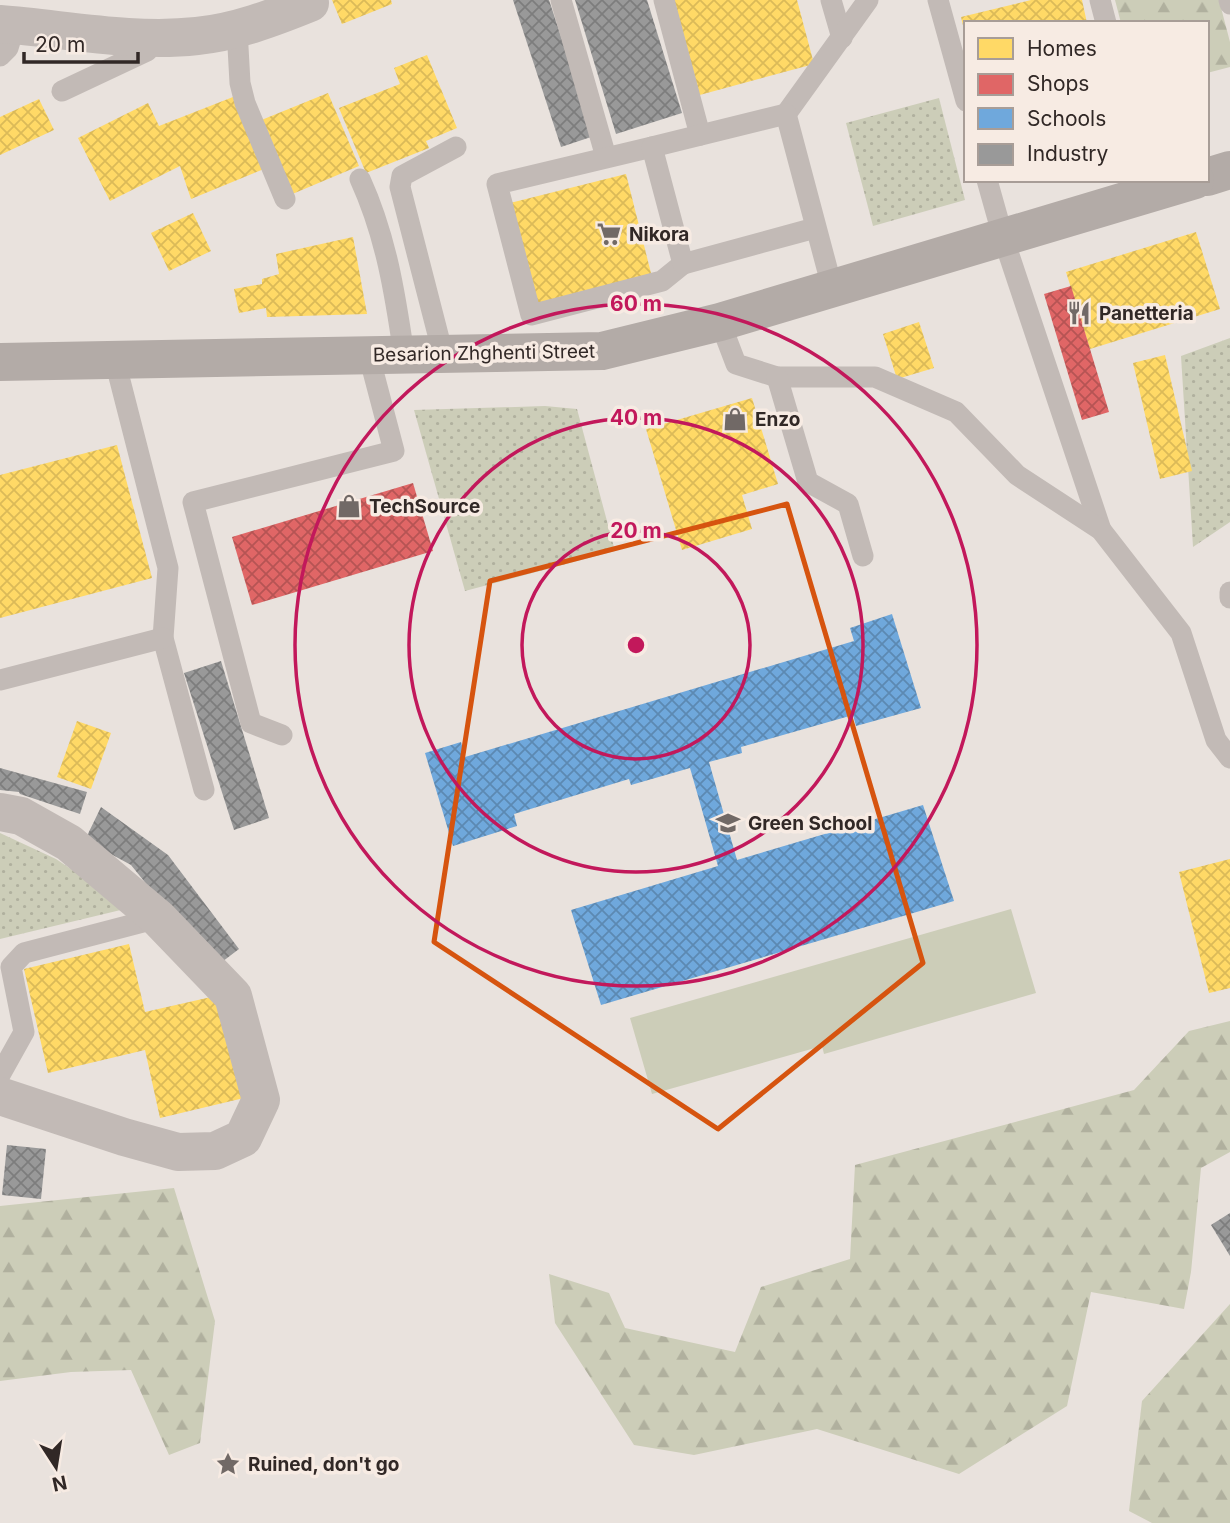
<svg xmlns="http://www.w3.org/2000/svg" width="1230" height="1523" viewBox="0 0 1230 1523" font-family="Inter,sans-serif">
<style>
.forest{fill:url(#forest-firs)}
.park{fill:url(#park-dots)}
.pitch{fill:#cccdb8}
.homes{fill:url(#homes-cross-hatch)}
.shops{fill:url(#shops-cross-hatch)}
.schools{fill:url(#schools-cross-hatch)}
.industry{fill:url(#industry-cross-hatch)}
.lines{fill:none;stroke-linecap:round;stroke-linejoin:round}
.service{stroke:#c2bab6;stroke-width:21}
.minor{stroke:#c2bab6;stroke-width:38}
.secondary{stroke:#b3aba7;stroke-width:38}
.marked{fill:none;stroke:#d6540f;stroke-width:5;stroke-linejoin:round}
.ring{fill:none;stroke:#c2185b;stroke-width:3.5}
.labels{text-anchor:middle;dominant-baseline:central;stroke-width:7;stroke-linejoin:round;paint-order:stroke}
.poi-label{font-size:19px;font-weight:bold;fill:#312826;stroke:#f7ebe3;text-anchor:start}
.street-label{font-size:19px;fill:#312826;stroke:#f7ebe3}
.centre{fill:#c2185b;stroke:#f7ebe3;stroke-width:3.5}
.ring-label{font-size:21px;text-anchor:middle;font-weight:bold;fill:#c2185b;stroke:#f7ebe3;stroke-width:7;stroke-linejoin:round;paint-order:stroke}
</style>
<defs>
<pattern id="forest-firs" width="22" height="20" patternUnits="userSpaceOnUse" patternTransform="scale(1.75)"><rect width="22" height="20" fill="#cccdb8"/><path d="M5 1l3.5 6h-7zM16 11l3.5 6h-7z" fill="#b0b09e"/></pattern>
<pattern id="park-dots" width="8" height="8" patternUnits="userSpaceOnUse" patternTransform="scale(1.75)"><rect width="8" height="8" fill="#cccdb8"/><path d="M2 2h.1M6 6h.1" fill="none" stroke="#b0b09e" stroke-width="1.8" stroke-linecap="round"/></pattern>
<pattern id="homes-cross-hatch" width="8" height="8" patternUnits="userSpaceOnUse" patternTransform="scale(1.75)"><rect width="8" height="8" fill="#ffd966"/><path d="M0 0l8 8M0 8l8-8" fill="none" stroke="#dbba58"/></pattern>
<pattern id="shops-cross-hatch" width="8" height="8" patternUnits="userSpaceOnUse" patternTransform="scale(1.75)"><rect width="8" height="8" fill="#e06666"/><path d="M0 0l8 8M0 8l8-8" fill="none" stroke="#b65454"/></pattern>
<pattern id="schools-cross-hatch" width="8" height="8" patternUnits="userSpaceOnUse" patternTransform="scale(1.75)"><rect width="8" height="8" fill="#6fa8dc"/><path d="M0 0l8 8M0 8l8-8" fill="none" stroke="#5c89b2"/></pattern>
<pattern id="industry-cross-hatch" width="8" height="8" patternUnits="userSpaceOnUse" patternTransform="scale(1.75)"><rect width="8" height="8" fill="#999"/><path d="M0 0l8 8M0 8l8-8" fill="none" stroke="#7d7d7d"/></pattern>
</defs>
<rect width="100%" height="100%" fill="#e9e2dd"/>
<g class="forest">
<polygon points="1115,0 1219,0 1230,42 1230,67 1207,73 1207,23 1121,23"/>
<polygon points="1230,1021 1230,1152 1201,1168 1191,1272 1184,1309 1091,1292 1067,1406 959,1474 817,1429 694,1455 634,1445 555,1323 549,1274 609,1293 625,1328 735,1352 761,1287 850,1259 855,1165 1134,1090 1189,1031"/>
<polygon points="174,1188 215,1321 200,1443 169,1455 131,1370 71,1372 0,1381 0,1206"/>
<polygon points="1230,1304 1230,1523 1152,1523 1129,1511 1142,1401"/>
</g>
<g class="park">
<polygon points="939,98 965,200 873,226 846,123"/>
<polygon points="1230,338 1230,522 1193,547 1181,356"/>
<polygon points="545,406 577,409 615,551 465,591 414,410"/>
<polygon points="0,833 56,859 129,908 0,939"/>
</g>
<polygon class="pitch" points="1011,909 1036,993 824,1054 822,1046 652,1094 630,1018"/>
<g class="homes">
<polygon points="332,0 391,0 392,4 342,24"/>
<polygon points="670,0 797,0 814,64 696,96"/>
<polygon points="1031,0 1082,0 1087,23 966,23 965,34 961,17"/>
<polygon points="427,55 457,128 426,141 429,148 366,173 339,108 400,84 394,68"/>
<polygon points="328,93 359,166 290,195 259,121"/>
<polygon points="233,97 264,169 191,199 180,166 110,201 78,138 148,103 159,126"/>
<polygon points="39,99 54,130 0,155 0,117"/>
<polygon points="626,174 653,281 537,309 510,203"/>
<polygon points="193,213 211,251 169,271 151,233"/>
<polygon points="1196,232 1220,309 1090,349 1066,272"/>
<polygon points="353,237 367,314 267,317 266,308 239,313 234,289 262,284 262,279 279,274 276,254"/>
<polygon points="919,322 934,368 897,379 883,334"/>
<polygon points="1165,355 1192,471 1160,479 1133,363"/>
<polygon points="752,398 778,484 742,495 752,529 682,550 646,429"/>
<polygon points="117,445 152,578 0,618 0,475"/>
<polygon points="77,721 111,733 91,789 57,777"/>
<polygon points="1230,859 1230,988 1209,993 1179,872"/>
<polygon points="129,944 145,1012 220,995 244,1098 160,1118 145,1050 48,1073 24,969"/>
</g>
<g class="shops">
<polygon points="1071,286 1109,412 1082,420 1044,294"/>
<polygon points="413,483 433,551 252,605 232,537"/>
</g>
<polygon class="schools" points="892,614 921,708 856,726 853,715 741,747 742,753 709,762 737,860 923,805 954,901 601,1005 571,910 718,866 690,768 631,785 629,779 514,814 517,826 453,846 425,753 461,742 465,757 676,694 854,641 850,628"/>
<g class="industry">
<polygon points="513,0 549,0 594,136 561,147"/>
<polygon points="575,0 647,0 682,113 616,134"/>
<polygon points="221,661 269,818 234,830 184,673"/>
<polygon points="0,768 87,792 80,814 20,794 19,792 0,790"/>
<polygon points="101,807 168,855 239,949 214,968 131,865 85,840"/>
<polygon points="7,1145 46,1149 41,1199 2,1195"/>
<polygon points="1230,1213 1230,1256 1211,1225"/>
</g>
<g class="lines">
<g class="service">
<polyline points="561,0 606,157"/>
<polyline points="664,0 700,135"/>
<polyline points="831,0 842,38"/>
<polyline points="938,0 966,101"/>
<polyline points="1100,0 1106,23"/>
<polyline points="1229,0 1230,4"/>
<polyline points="237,29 240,83 245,103 285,199"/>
<polyline points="0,56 8,48 15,25"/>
<polyline points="62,91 147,51 157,39"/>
<polyline points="786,114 868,0"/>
<polyline points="652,147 497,184 531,315 662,281 683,264"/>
<path d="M 360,179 C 386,236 395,293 404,355"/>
<polyline points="987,180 1003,237 1101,530"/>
<polyline points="815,228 683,264 652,147 786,114 832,287"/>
<polyline points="720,322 736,364 777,377 875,377 956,412 1017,475 1101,530 1181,633 1216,740 1230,758"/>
<polyline points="443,354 400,187 402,176 456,147"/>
<polyline points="115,361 168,568 163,638 204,790"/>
<polyline points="777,377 808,482 848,504 863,556"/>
<polyline points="1230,592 1230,598"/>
<polyline points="0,680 163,638"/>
<polyline points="282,735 251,723 193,502 394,451 369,356"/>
<polyline points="0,1075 24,1032 11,967 24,953 158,918"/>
</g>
<g class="minor">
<path d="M 0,24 C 65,29 132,43 197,36 C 236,32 273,18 310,3"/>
<polyline points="0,812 21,816 69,843 158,918 233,996 261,1100 243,1138 215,1151 178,1152 124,1137 0,1096"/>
</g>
<g class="secondary">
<polyline points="1207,177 1230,170"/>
<polyline points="0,362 602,351 720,322 1195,180"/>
</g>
</g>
<path class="marked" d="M 787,504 L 923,963 L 718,1129 L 434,942 L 490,581 Z"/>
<g class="ring">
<circle cx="636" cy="645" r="114"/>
<circle cx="636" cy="645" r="227"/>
<circle cx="636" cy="645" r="341"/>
</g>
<defs>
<g id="supermarket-bare" transform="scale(1.89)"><path d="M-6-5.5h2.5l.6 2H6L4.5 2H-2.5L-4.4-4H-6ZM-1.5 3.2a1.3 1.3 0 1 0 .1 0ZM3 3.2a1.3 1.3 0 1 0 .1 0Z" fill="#716966" stroke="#f7ebe3" stroke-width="2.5" paint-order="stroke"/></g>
<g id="restaurant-bare" transform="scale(1.89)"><path d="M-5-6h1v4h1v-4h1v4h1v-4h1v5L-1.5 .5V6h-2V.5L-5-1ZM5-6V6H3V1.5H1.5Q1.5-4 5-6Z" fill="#716966" stroke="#f7ebe3" stroke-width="2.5" paint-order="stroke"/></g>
<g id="shop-bare" transform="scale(1.89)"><path d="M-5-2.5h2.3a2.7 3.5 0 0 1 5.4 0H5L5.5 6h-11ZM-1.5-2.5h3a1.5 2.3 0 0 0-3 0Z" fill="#716966" stroke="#f7ebe3" stroke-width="2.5" paint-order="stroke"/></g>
<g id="school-bare" transform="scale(1.89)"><path d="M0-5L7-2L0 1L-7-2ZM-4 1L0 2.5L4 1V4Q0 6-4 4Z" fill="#716966" stroke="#f7ebe3" stroke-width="2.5" paint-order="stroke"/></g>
<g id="sight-bare" transform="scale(1.89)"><path d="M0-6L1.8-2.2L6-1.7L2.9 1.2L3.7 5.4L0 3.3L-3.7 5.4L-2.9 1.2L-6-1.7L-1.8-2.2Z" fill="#716966" stroke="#f7ebe3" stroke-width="2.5" paint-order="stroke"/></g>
</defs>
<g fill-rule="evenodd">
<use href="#supermarket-bare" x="609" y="234"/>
<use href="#restaurant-bare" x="1079" y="313"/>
<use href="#shop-bare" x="735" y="419"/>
<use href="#shop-bare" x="349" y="506"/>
<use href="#school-bare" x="728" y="823"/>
<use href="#sight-bare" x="228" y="1464"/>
</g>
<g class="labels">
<g class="poi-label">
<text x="629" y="234">Nikora</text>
<text x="1099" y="313">Panetteria</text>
<text x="755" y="419">Enzo</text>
<text x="369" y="506">TechSource</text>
<text x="748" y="823">Green School</text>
<text x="248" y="1464">Ruined, don't go</text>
</g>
<g class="street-label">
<text transform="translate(484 353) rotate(-1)">Besarion Zhghenti Street</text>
</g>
</g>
<circle cx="636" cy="645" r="10" class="centre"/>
<g class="ring-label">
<text x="636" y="311">60 m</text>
<text x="636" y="425">40 m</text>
<text x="636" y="538">20 m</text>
</g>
<rect x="964" y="21" width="245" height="161" fill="#f7ebe3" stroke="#a89d97" stroke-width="2"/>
<rect x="978" y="38" width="35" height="21" fill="#ffd966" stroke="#a89d97" stroke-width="2"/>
<text x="1027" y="56" font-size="21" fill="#312826">Homes</text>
<rect x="978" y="74" width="35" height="21" fill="#e06666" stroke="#a89d97" stroke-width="2"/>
<text x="1027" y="91" font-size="21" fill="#312826">Shops</text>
<rect x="978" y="108" width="35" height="21" fill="#6fa8dc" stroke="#a89d97" stroke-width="2"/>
<text x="1027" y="126" font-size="21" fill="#312826">Schools</text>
<rect x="978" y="144" width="35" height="21" fill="#999999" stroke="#a89d97" stroke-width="2"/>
<text x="1027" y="161" font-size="21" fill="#312826">Industry</text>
<g transform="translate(56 1467) rotate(168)" stroke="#f7ebe3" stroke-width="5" paint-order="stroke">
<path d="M0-5L12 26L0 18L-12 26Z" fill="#312826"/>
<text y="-10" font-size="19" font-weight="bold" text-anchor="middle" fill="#312826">N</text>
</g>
<path d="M24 52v10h114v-10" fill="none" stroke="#312826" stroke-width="3.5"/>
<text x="35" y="52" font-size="21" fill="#312826" stroke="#f7ebe3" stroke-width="5" paint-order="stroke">20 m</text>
</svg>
